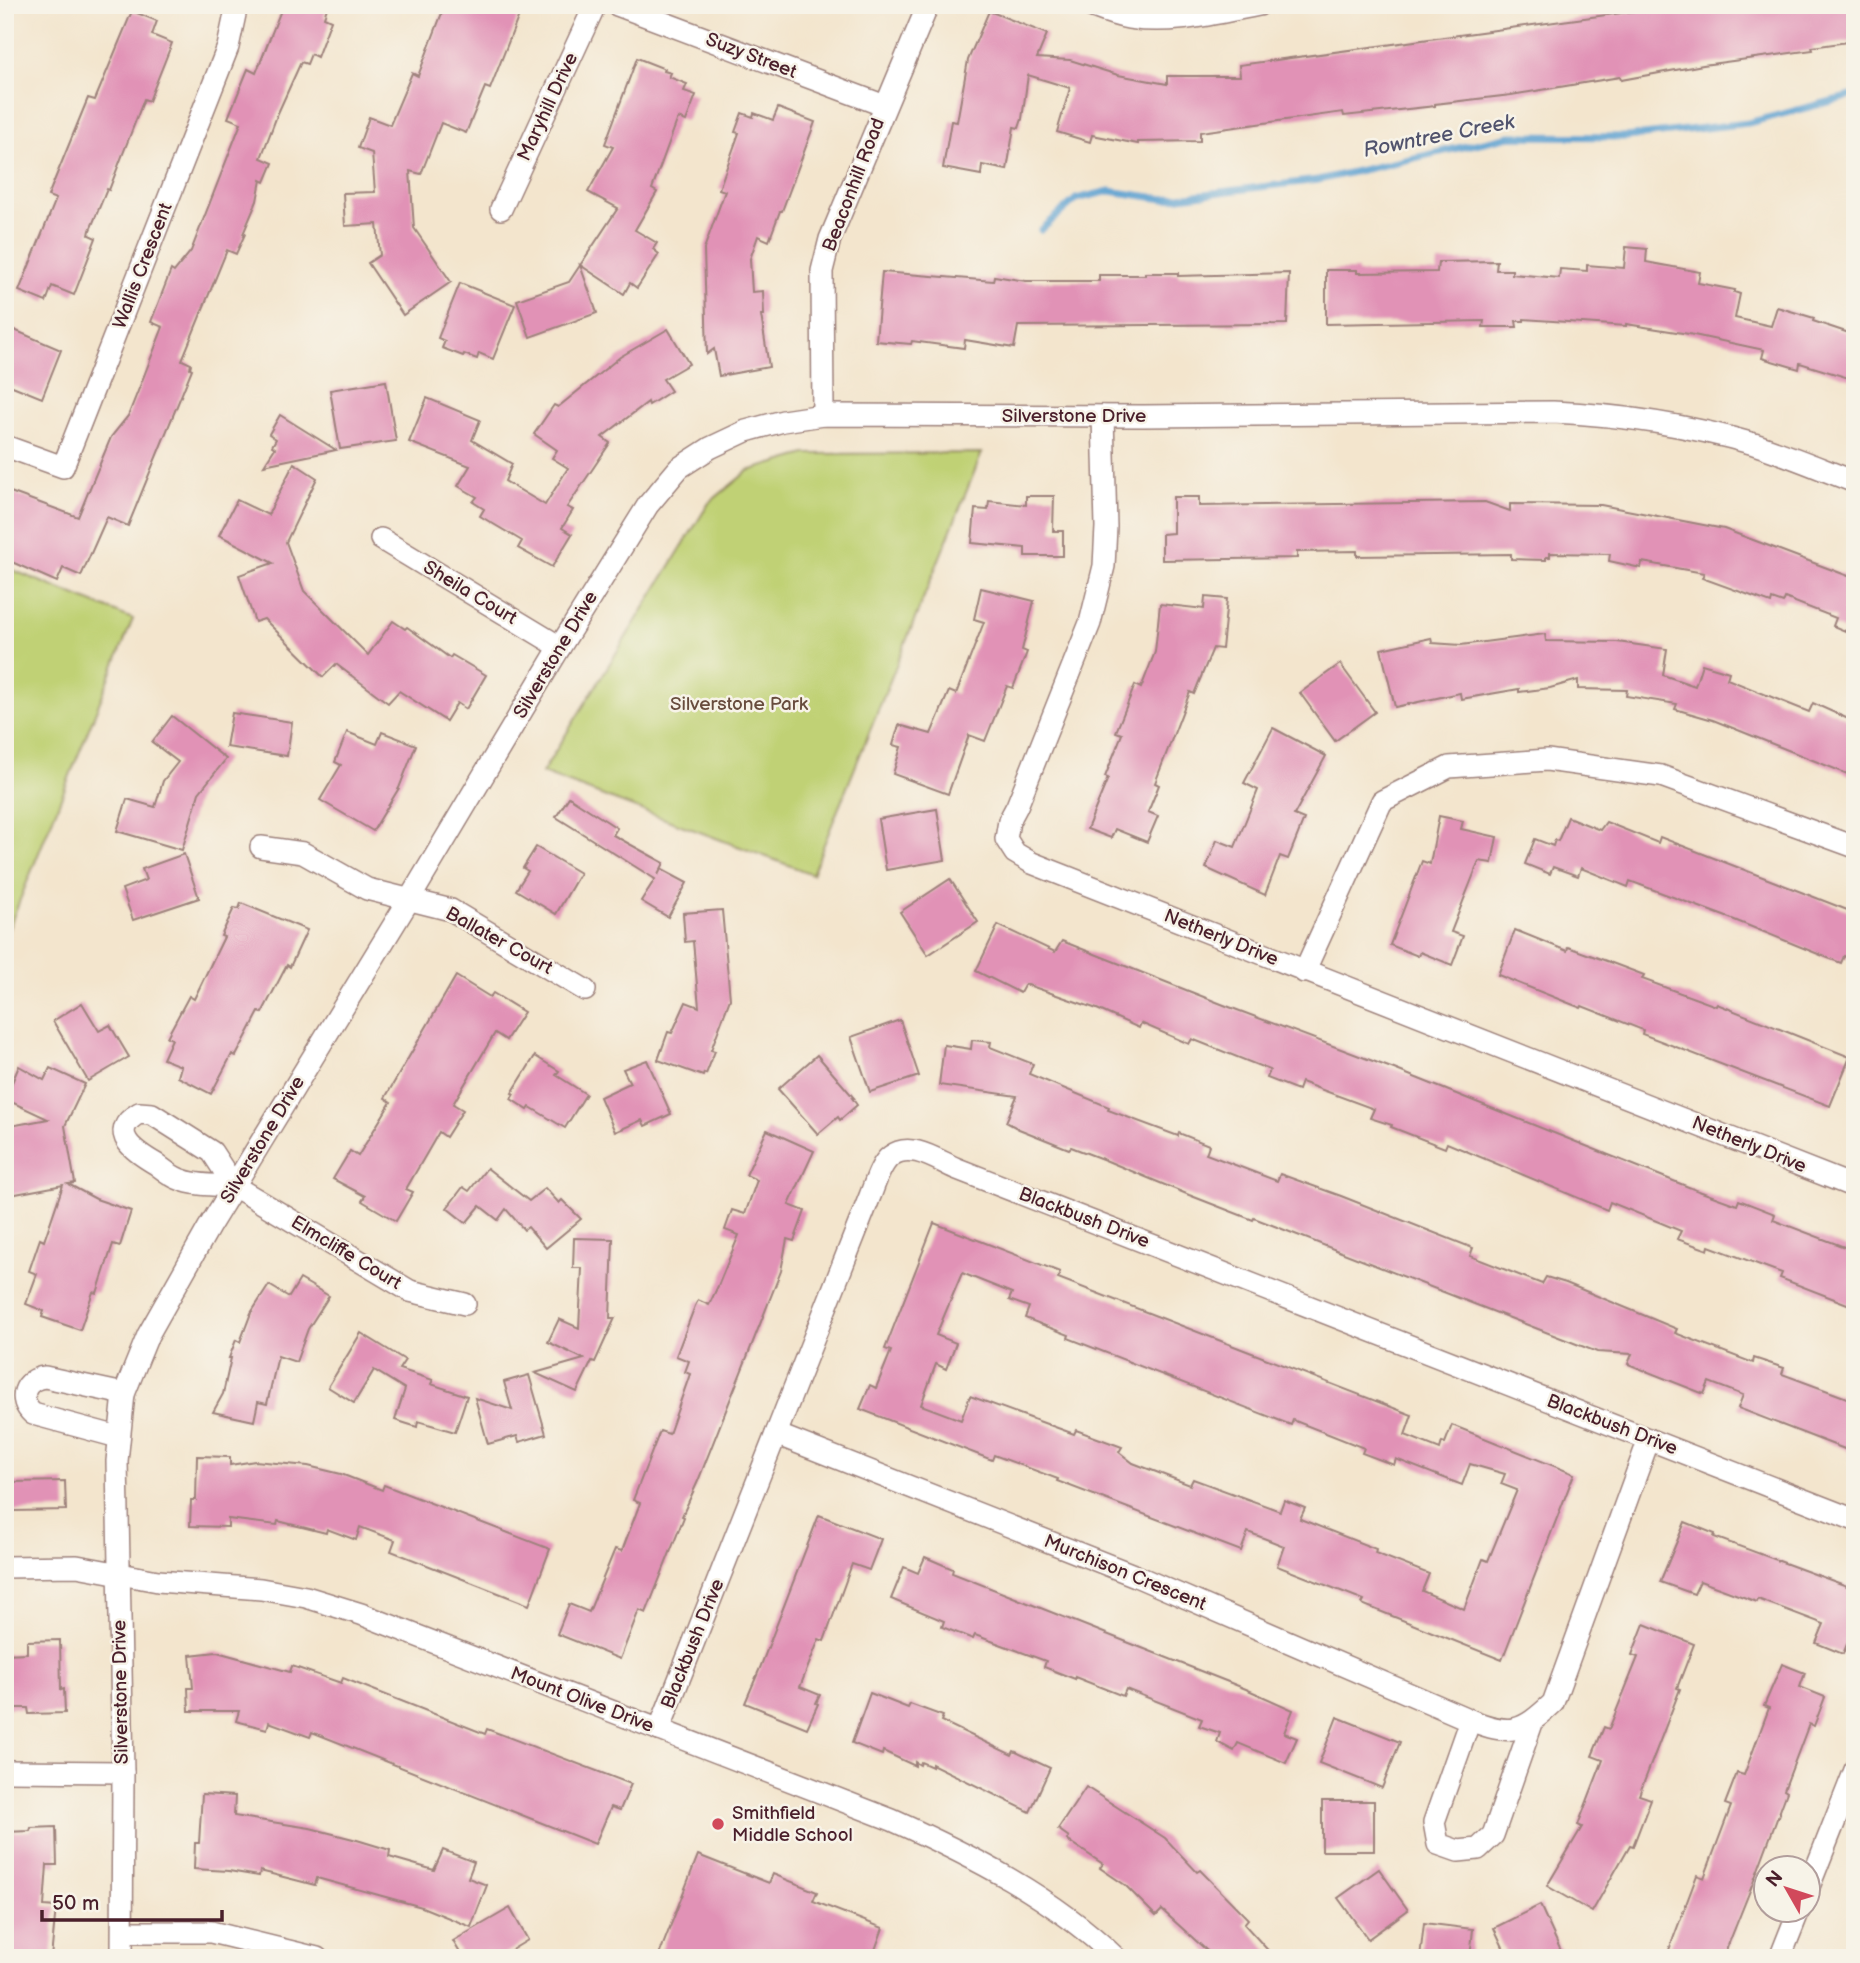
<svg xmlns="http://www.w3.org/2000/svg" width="1860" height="1963" viewBox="0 0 1860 1963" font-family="'Balsamiq Sans',sans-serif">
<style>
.park{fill:#c0d174;stroke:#857850;stroke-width:2}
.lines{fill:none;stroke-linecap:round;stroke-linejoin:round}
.stream{stroke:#5ba0d0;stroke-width:7}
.building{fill:#e192b6;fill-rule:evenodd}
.minor-casing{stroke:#9e827c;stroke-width:24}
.minor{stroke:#fff;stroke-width:21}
.poi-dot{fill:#d1495b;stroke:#f7f3e8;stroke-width:2.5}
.labels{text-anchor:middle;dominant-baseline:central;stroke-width:5;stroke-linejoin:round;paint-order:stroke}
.street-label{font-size:19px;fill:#4a1f2b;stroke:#f7f3e8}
.park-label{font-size:19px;fill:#684c3d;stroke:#f7f3e8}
.poi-label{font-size:19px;fill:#4a1f2b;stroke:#f7f3e8;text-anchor:start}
.water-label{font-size:21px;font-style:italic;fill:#51536d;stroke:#f7f3e8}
</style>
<rect width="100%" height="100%" fill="#f7f3e8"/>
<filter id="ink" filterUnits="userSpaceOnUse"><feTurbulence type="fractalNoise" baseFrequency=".0143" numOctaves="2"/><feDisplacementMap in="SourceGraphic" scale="14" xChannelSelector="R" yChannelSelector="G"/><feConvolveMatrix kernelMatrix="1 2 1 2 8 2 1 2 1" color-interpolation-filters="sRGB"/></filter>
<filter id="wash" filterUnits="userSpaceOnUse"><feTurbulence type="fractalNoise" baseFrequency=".00686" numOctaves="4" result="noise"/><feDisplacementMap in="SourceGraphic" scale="28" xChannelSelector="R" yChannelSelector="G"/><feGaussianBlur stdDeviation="1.57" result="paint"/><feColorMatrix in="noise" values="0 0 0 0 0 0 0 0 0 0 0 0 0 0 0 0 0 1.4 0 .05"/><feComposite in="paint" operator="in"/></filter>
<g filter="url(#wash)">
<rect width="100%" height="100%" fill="#f3e5cd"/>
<g class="park">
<polygon points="982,453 812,874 542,773 709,503 748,471 806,454"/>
<polygon points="5,567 133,619 5,937"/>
</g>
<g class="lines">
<polyline class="stream" points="1041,230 1076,199 1110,191 1164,199 1318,180 1510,136 1626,137 1748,123 1855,95"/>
</g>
<g id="blocks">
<g class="building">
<polygon points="283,5 328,5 324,17 331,20 317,57 311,54 307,64 301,62 278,113 261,158 273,163 265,182 261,180 257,201 243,234 245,234 236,254 227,250 182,360 191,364 190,368 192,369 128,526 107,517 81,576 63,568 57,582 5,559 5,490 78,517 111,437 128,416 142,381 163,327 151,322 171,270 174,272 191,251 241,123 228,118 248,69 256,73"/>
<polygon points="445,5 523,5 490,89 485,87 466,133 441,123 421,174 410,171 414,228 451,282 403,315 368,263 380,255 377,224 345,226 343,193 375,192 372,153 358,148 369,117 390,125 412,73 418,76"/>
<polygon points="1680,5 1855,5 1855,41 1812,47 1813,50 1703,65 1621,80 1620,77 1511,95 1435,104 1435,106 1344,116 1343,112 1200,132 1200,141 1138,142 1138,144 1092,135 1090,142 1057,132 1070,88 1028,75 1022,119 1019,128 1014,127 1007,170 982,165 981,175 943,168 951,121 957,122 968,60 989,11 1047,34 1037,58 1070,60 1118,75 1167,84 1167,76 1240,76 1239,65"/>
<polygon points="132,11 157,21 152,35 172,43 149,101 144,99 109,190 107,189 90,230 89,235 96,238 74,295 52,286 46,302 19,291 56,199 48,196 70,142 88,98 95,100"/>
<polygon points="637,58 665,69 664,71 671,73 669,77 687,84 684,91 696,95 686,121 678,118 652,189 657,192 635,230 657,243 653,249 659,254 637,288 630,283 624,294 580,265 597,313 530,337 517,300 569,282 618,208 588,192 613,147 605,144"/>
<polygon points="778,108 815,122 782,211 780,211 769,241 758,236 750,259 752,292 763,291 764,315 761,315 769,367 719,376 714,349 707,354 704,249 725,191 719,189 739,133 735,132 742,113 753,117 754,113 773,120"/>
<polygon points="1626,247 1647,249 1646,262 1700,272 1698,283 1735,290 1734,292 1740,294 1735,318 1771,326 1777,307 1814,318 1813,321 1855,335 1855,380 1800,363 1799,369 1762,358 1764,350 1689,334 1626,324 1626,326 1524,319 1524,321 1516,321 1517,327 1483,327 1484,321 1326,324 1326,270 1357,270 1357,273 1437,272 1438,262 1497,261 1496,270 1512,270 1512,274 1559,278 1560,269 1587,271 1587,265 1624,268"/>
<polygon points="882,272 993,281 994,276 1026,281 1099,281 1099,275 1145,275 1145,273 1178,273 1178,276 1289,273 1287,324 1018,326 1014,348 965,340 964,348 912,341 911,344 876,341"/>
<polygon points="460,283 515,305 493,359 479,353 477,359 464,354 463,356 442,348 445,341 438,338"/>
<polygon points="5,326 61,350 42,398 5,383"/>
<polygon points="668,329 689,364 663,379 671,391 649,405 648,402 602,437 610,443 567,507 573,510 562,528 572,534 552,567 518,548 522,541 480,516 484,509 473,502 477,497 458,486 470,466 409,442 427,398 480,420 472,440 512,464 505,481 545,505 568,468 552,458 557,450 534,434 554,405 558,407 620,357"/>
<polygon points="386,381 396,441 340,449 330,390"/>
<polygon points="280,415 336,450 264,465 275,448 272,446 276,439 269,434"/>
<polygon points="294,463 317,478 286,542 304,591 368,655 393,621 405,629 407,627 450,658 452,655 486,675 466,709 457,703 446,721 399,691 388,703 336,664 323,677 264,619 255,622 239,575 273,563 219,535 237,500 268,515"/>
<polygon points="1026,496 1054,496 1053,531 1063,531 1063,556 1025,556 1025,548 972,543 975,509 988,510 989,501 1026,505"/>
<polygon points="1173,497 1199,497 1199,506 1485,502 1510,511 1510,504 1601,505 1724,529 1851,577 1855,573 1855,635 1833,626 1836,618 1785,598 1783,603 1772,599 1771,603 1702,578 1704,573 1642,562 1641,568 1609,561 1610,554 1550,553 1550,557 1546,557 1546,560 1511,559 1511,554 1357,556 1357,551 1297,552 1297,558 1162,560 1162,534 1173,533"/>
<polygon points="981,588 1034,601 1022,650 1027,652 1013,688 1007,686 985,741 969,735 948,794 893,774 901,747 893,745 899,725 931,734 949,691 956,694 984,622 974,619"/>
<polygon points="1205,597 1227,599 1222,649 1213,648 1194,694 1190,692 1155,783 1159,785 1148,812 1158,816 1147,842 1115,829 1111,838 1087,829 1108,778 1105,777 1122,734 1116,732 1135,685 1141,688 1155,652 1160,604 1204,609"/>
<polygon points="1545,634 1546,641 1617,642 1667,649 1663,675 1695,686 1702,664 1729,672 1727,679 1809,712 1813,703 1855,722 1855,777 1713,720 1675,709 1677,704 1626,696 1627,690 1578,689 1578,680 1550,688 1519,692 1519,689 1461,699 1460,693 1395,707 1381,649 1431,638 1432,643 1461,645"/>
<polygon points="1340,664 1375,712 1335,741 1300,693"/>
<polygon points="232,713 292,722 287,756 226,747"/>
<polygon points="172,716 226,759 199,793 182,850 117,831 127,799 155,807 163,781 178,762 152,742"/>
<polygon points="1273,728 1326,756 1294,815 1304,819 1288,859 1280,856 1265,895 1206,868 1217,840 1235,847 1258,790 1244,783"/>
<polygon points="347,732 377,744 382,732 416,745 399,788 373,831 320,800 341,765 335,762"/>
<polygon points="569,797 617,828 613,835 664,863 658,875 661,869 687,883 668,917 641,901 655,879 556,817"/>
<polygon points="937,809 945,860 886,870 878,819"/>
<polygon points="1439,816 1463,821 1461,829 1497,837 1492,863 1479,861 1451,932 1463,936 1452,965 1420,952 1418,956 1390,945 1422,861 1430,864"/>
<polygon points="1568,817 1600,830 1606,822 1658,843 1660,837 1855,913 1855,960 1844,956 1841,963 1828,958 1732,919 1630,881 1628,887 1581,868 1578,876 1553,867 1550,874 1525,864 1535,839 1553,846 1555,840 1558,841"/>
<polygon points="536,847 580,873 556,914 516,890 528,871 523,868"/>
<polygon points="184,854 199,898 133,920 122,889 146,880 142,869"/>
<polygon points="950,879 978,922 928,955 900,912"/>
<polygon points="241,903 307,930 290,967 287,965 262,1013 259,1012 236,1056 232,1054 211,1094 178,1077 181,1066 163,1059 172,1039 167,1037 189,996 194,999 224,937 221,936 234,908 239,909"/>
<polygon points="722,910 730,999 711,1050 715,1051 706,1074 704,1073 703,1076 658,1060 668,1032 672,1033 686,1002 699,1007 693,941 685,942 683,913"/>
<polygon points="998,925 1055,952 1062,941 1224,1005 1394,1069 1696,1190 1737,1205 1739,1200 1775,1214 1773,1220 1855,1251 1855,1307 1780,1278 1782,1273 1709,1246 1708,1250 1677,1239 1681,1231 1610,1202 1607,1210 1447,1143 1445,1148 1391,1127 1392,1125 1370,1118 1374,1109 1301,1082 1298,1090 1267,1078 1270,1070 1192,1039 1189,1044 1141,1023 1139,1028 1097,1009 1025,984 1020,993 976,971"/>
<polygon points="1515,930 1567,951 1568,947 1612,963 1644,975 1642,979 1716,1006 1717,1004 1850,1057 1830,1106 1642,1034 1643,1030 1582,1006 1581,1008 1498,975"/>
<polygon points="456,976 490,997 493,993 524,1012 506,1040 495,1033 453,1104 463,1110 446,1137 439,1132 406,1189 413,1192 396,1221 362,1201 365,1196 333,1179 350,1151 358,1156 391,1102 385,1098"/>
<polygon points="82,1003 99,1031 110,1025 129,1057 88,1081 53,1021"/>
<polygon points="900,1020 919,1076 870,1092 851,1037"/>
<polygon points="972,1040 991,1042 990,1047 1033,1064 1029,1074 1109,1107 1108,1110 1178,1136 1179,1133 1209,1145 1206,1154 1277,1181 1280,1174 1341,1196 1473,1248 1470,1256 1542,1284 1546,1277 1566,1283 1677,1329 1675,1333 1753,1363 1754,1358 1784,1368 1782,1374 1855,1401 1855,1453 1738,1408 1743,1395 1709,1382 1704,1394 1628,1364 1632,1354 1597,1352 1254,1218 1253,1220 1189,1195 1105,1160 1071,1147 1069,1149 1019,1129 1006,1122 1017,1096 939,1085 944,1045 971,1049"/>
<polygon points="817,1055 854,1098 852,1098 857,1105 840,1120 838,1117 818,1134 778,1089"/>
<polygon points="535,1056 559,1071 556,1075 586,1094 565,1128 530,1107 528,1110 511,1099 514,1094 512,1093"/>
<polygon points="647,1060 671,1114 645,1126 642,1120 615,1132 600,1097 630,1083 623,1069"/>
<polygon points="19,1066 44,1080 50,1068 85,1084 65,1126 75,1183 68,1184 96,1199 131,1211 120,1246 113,1244 97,1293 93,1292 80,1330 42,1317 44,1311 26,1304 37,1274 29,1271 40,1239 44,1241 63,1185 5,1196 5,1127 48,1119 5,1099"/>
<polygon points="767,1130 814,1151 789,1205 805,1211 794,1241 787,1239 781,1271 698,1481 682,1516 684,1517 646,1613 639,1610 620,1659 557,1634 569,1604 589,1612 615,1549 622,1551 640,1503 633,1500 660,1431 669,1434 690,1374 685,1372 689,1361 676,1356 695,1306 698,1300 709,1305 718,1286 739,1235 725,1230 732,1210 745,1214 757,1180 746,1175"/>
<polygon points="487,1168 529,1201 545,1188 559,1203 562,1200 581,1219 546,1248 528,1227 524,1230 506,1209 498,1220 480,1206 466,1223 447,1208 463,1187 469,1191"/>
<path d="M 934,1223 L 1060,1272 L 1058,1278 L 1412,1415 L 1405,1435 L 1440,1449 L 1442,1442 L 1445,1443 L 1452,1425 L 1574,1474 L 1502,1660 L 1362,1604 L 1364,1600 L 1277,1566 L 1284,1546 L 1248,1532 L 1241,1551 L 1057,1481 L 1058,1479 L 994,1455 L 992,1460 L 860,1409 L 870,1385 L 876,1388 L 891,1351 L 885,1349 ZM 962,1273 L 1012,1293 L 1009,1300 L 1029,1307 L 1025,1318 L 1069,1335 L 1068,1338 L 1291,1425 L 1293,1420 L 1364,1448 L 1362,1453 L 1394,1465 L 1396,1459 L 1462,1485 L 1470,1464 L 1505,1474 L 1501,1484 L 1517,1490 L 1488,1561 L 1483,1559 L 1464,1609 L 1422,1591 L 1429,1574 L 1375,1553 L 1376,1549 L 1300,1519 L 1305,1508 L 1284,1500 L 1280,1511 L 1193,1479 L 1190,1485 L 1133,1463 L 1119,1452 L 1122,1447 L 1076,1430 L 1074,1434 L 970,1396 L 961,1420 L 921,1405 L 936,1364 L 946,1369 L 956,1343 L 936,1335 Z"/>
<polygon points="574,1238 613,1239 610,1318 615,1318 595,1362 592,1361 577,1392 535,1373 584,1359 548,1342 559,1319 579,1328 582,1268 573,1268"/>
<polygon points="300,1279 329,1296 308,1329 296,1362 278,1356 267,1404 258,1402 254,1421 213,1412 223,1394 231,1358 229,1358 236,1340 240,1342 251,1313 269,1285 289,1297"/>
<polygon points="361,1333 405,1360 399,1369 433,1380 431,1384 467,1396 455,1432 418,1421 417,1427 395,1420 405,1389 374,1370 354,1403 328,1387"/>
<polygon points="529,1375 546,1434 519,1442 517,1436 488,1444 475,1398 512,1410 504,1382"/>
<polygon points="197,1456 230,1457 230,1465 255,1461 308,1466 341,1474 382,1490 384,1485 550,1549 529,1605 391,1551 395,1540 360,1527 356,1540 327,1529 326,1533 278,1521 277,1525 228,1519 228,1527 190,1526 191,1500 196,1500"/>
<polygon points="65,1481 66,1510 14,1511 13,1482"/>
<polygon points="819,1515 881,1539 869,1570 852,1564 824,1641 819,1639 800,1687 820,1695 816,1703 818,1704 807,1728 745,1703 760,1668"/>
<polygon points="1685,1522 1715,1534 1714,1537 1855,1589 1855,1625 1843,1654 1816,1643 1824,1624 1758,1599 1757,1602 1700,1581 1694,1594 1660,1582"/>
<polygon points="925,1557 953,1569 952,1573 1246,1689 1293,1710 1284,1733 1297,1738 1286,1763 1238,1743 1234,1751 1217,1742 1220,1733 1199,1726 1202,1719 1126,1689 1123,1696 1075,1677 1075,1679 1044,1667 1046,1661 975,1635 973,1639 942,1627 944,1621 891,1599 904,1567 918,1573"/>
<polygon points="1644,1624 1694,1644 1677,1688 1680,1689 1639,1795 1651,1799 1633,1846 1630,1845 1592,1912 1547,1886 1582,1827 1578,1825 1603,1760 1592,1756 1604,1727 1609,1729 1638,1657 1632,1655"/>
<polygon points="60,1640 61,1690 64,1689 65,1713 29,1714 28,1708 5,1708 5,1654 27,1653 27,1641"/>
<polygon points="217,1652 290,1672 292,1666 341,1683 343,1678 485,1734 487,1729 631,1784 620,1810 611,1807 595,1844 312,1732 310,1737 269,1722 267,1729 236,1721 239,1711 189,1711 188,1688 193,1688 190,1655"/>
<polygon points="1782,1664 1805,1673 1800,1687 1825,1697 1814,1726 1809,1724 1784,1790 1787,1792 1753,1883 1723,1958 1666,1958 1697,1875 1704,1878 1731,1806 1725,1804 1737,1773 1744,1775 1769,1708 1764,1706"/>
<polygon points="870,1693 908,1708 910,1704 943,1716 941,1721 1012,1755 1014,1751 1050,1768 1030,1812 932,1764 932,1767 921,1762 920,1765 915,1762 915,1766 883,1751 882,1755 852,1743"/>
<polygon points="1337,1717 1400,1742 1382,1788 1319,1763"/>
<polygon points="1086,1787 1165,1838 1197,1872 1200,1870 1248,1919 1244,1924 1275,1958 1215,1958 1162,1910 1156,1916 1125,1885 1100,1868 1103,1864 1067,1840 1069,1837 1058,1829"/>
<polygon points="202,1794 235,1796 234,1816 310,1828 357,1840 390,1850 389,1857 434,1870 443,1850 474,1862 468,1878 487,1885 471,1927 422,1907 317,1878 315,1885 260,1871 259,1876 229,1871 194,1869 195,1843 199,1843"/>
<rect x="1322" y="1801" width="52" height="50"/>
<polygon points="56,1827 57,1865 47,1865 44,1906 56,1907 51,1958 5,1958 5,1832 30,1831 31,1828"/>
<polygon points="698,1855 769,1883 773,1874 817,1892 813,1901 883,1928 872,1958 658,1958"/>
<polygon points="1379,1869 1408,1910 1368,1939 1338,1898"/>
<polygon points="1540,1905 1561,1951 1559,1952 1561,1958 1508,1958 1494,1928"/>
<polygon points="510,1908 528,1940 498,1958 463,1958 453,1941"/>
<polygon points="1424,1923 1473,1929 1470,1958 1420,1958"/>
</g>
</g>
</g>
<g filter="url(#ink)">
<use href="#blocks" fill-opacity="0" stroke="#9e827c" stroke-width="2"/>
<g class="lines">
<g class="minor-casing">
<g id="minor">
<polyline points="617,5 885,106"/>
<path d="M 1088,5 C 1101,10 1115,16 1129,18 C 1173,25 1217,13 1259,5"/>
<polyline points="501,209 595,5"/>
<polyline points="823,415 822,271 830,239 928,5"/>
<polyline points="1103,416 1106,527 1104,566 1090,623 1017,806 1009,821 1006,839 1015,853 1032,863 1855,1187"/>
<polyline points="5,446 63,467 228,47 237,5"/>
<polyline points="381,539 560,647"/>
<polyline points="261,847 303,853 367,889 451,910 585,990"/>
<polyline points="1304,972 1382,801 1449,767 1547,760 1661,776 1855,847"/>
<path d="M 139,1113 L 152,1114 L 212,1152 L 234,1186 C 217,1185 195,1186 179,1179 C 171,1176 163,1169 156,1164 C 137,1153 105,1133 139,1113 Z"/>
<polyline points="234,1186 410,1291 465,1304"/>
<path d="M 776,1434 L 1136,1576 L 1470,1720 C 1511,1736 1521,1733 1553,1703 L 1649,1439"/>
<path d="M 118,1437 L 33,1414 C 17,1400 24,1379 45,1377 L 124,1394"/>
<path d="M 5,1567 L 77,1566 L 158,1581 L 261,1589 L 306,1597 L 361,1614 L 892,1820 C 972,1856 1052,1896 1116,1958"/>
<polyline points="1470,1720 1434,1822 1438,1844 1458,1851 1478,1849 1493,1835 1532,1723"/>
<path d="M 659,1730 L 870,1196 C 875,1184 880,1164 891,1156 C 910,1141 937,1160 955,1168 L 1855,1520"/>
<polyline points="5,1771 123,1772"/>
<polyline points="1808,1889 1855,1770"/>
<polyline points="123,1932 211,1932 317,1958"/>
<path d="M 122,1958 L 123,1772 L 117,1461 L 124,1394 L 148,1335 L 209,1227 L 409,900 L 560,647 L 648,505 L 679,468 L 710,448 L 746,431 L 783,421 L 823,415 L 1143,416 L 1553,412 C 1621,415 1688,425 1754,444 C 1788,455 1821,469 1855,482"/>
<polyline points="1780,1958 1799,1910"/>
</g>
</g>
<use href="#minor" class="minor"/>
</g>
</g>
<circle class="poi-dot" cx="718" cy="1824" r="7"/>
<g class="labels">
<g class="street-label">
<text transform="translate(751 56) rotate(21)">Suzy Street</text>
<text transform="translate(548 107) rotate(-65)">Maryhill Drive</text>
<text transform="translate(854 185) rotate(-69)">Beaconhill Road</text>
<text transform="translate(143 266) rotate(-69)">Wallis Crescent</text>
<text x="1074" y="416">Silverstone Drive</text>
<text transform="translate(470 593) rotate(31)">Sheila Court</text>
<text transform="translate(556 655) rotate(-59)">Silverstone Drive</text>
<text transform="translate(1221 938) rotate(22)">Netherly Drive</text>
<text transform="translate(499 941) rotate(29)">Ballater Court</text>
<text transform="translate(263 1140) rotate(-59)">Silverstone Drive</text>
<text transform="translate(1749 1145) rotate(22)">Netherly Drive</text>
<text transform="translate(1084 1218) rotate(21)">Blackbush Drive</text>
<text transform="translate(346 1253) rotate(31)">Elmcliffe Court</text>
<text transform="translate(1612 1425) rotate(21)">Blackbush Drive</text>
<text transform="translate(1125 1573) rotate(22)">Murchison Crescent</text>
<text transform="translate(693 1644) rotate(-68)">Blackbush Drive</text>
<text transform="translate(121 1692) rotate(-91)">Silverstone Drive</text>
<text transform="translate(582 1700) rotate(21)">Mount Olive Drive</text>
</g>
<g class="park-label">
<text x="739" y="704">Silverstone Park</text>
</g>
<g class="poi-label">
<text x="732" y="1813">Smithfield<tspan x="732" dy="22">Middle School</tspan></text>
</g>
<g class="water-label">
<text transform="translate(1439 136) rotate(-11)">Rowntree Creek</text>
</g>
</g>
<rect width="1860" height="1963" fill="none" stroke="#f7f3e8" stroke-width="28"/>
<g transform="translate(1787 1889) rotate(309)"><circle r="33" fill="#f7f3e8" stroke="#b29e9c" stroke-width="2"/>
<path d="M0-5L12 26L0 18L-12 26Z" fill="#d1495b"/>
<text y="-10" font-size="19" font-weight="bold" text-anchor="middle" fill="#4a1f2b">N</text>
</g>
<path d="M42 1910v10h180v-10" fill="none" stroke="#4a1f2b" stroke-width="3.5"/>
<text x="52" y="1910" font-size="21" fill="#4a1f2b" stroke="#f7f3e8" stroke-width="5" paint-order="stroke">50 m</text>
</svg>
